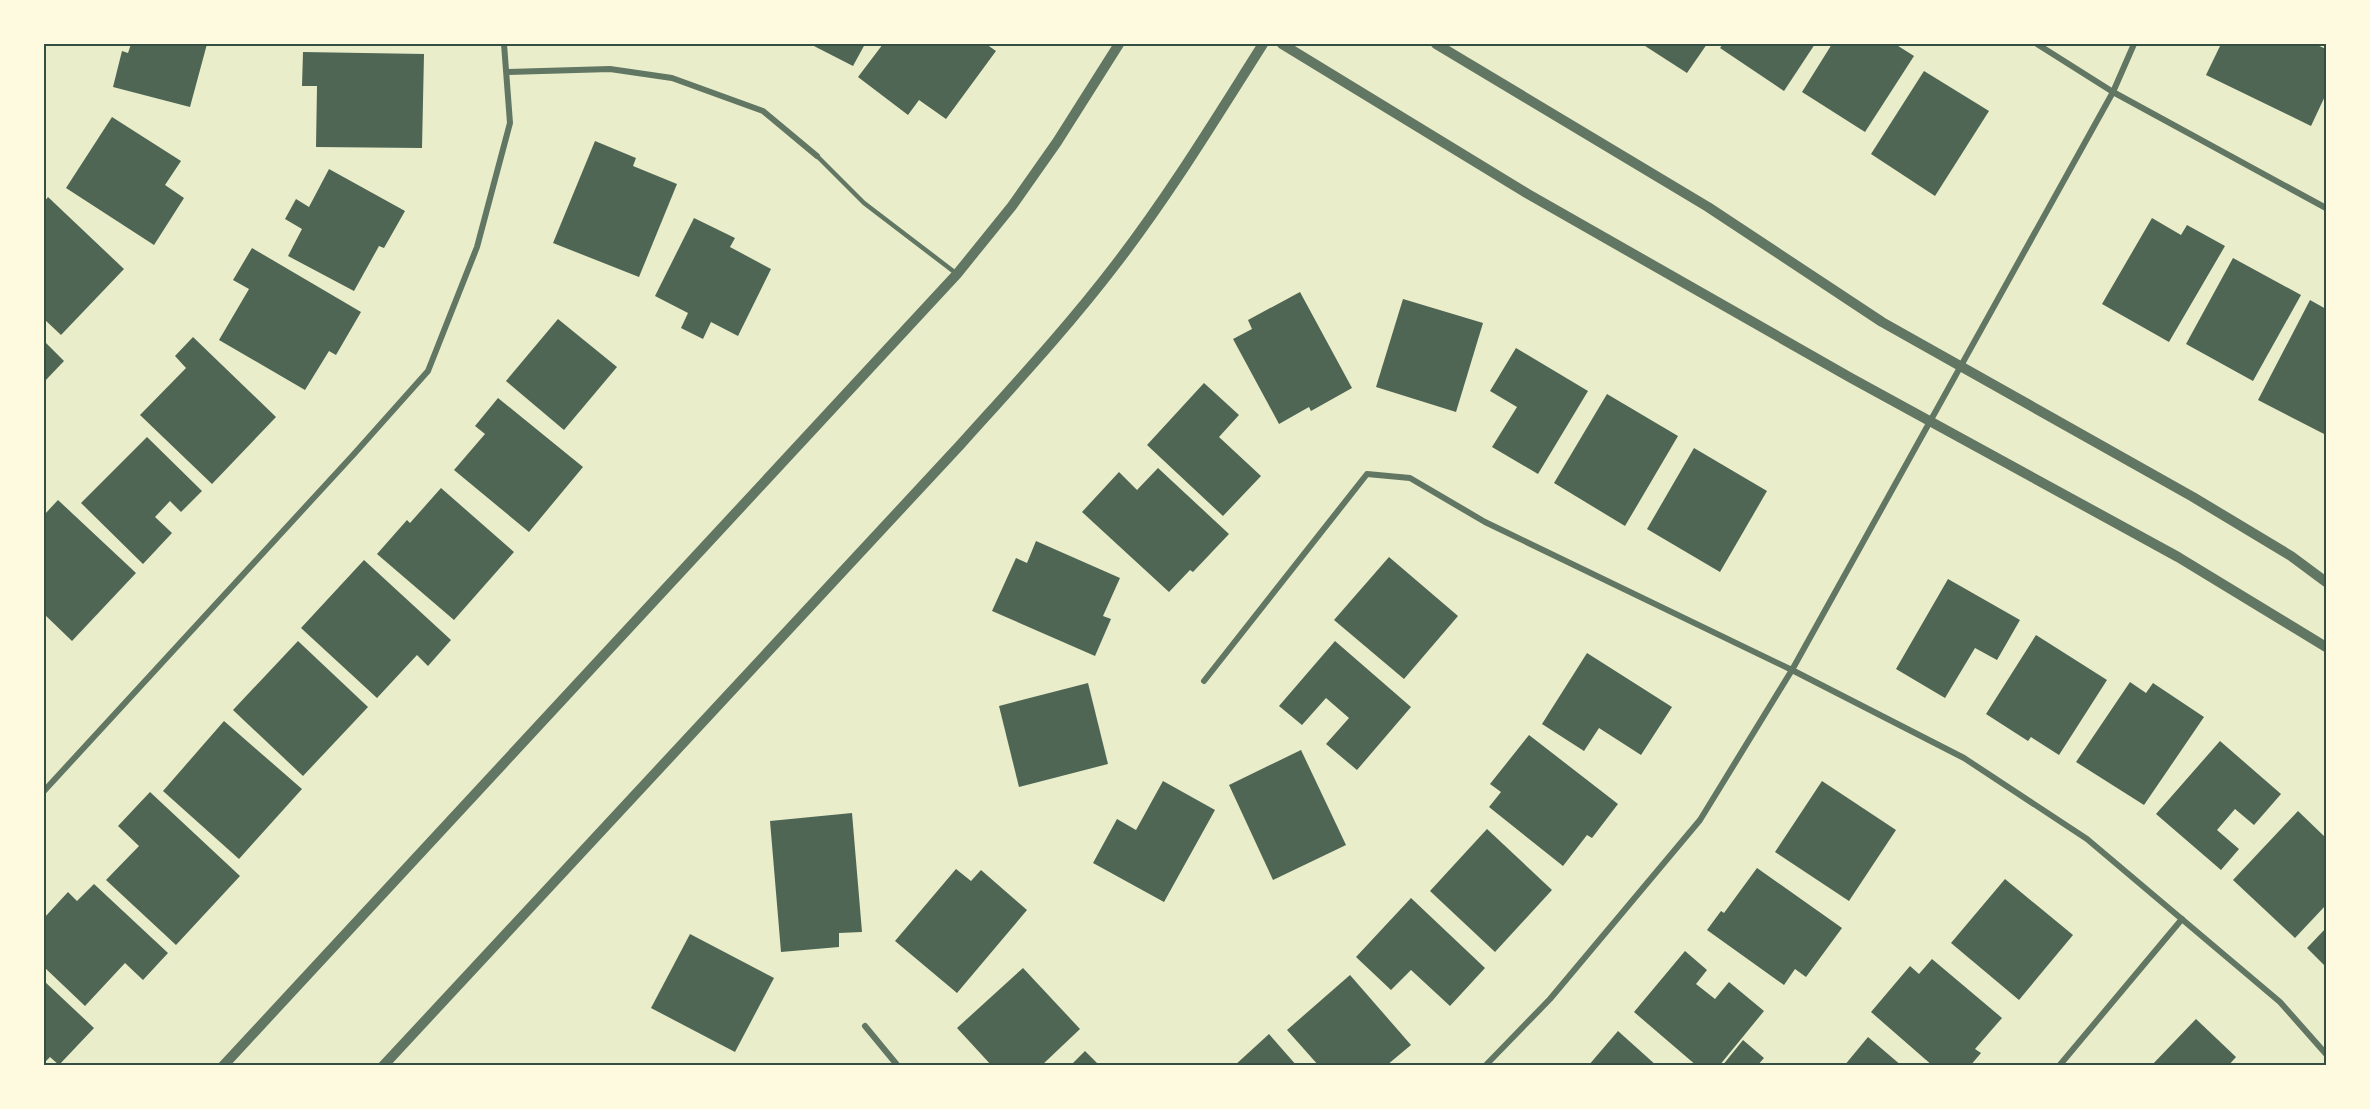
<svg xmlns="http://www.w3.org/2000/svg" width="2370" height="1109" viewBox="0 0 2370 1109" font-family="'PT Sans Narrow',sans-serif">
<style>
.building{fill:#4f6655}
.lines{fill:none;stroke-linecap:round;stroke-linejoin:round}
.service{stroke:#617663;stroke-width:4.5}
.minor{stroke:#617663;stroke-width:6}
.tertiary{stroke:#617663;stroke-width:10}
.neatline{fill:none;stroke:#344e41;stroke-width:2}
</style>
<rect width="100%" height="100%" fill="#e9edc9"/>
<g class="building">
<polygon points="131,44 207,44 190,107 113,87 122,51 128,53"/>
<polygon points="810,44 865,44 853,66"/>
<polygon points="883,44 986,44 996,51 946,119 919,100 908,115 858,77"/>
<polygon points="1642,44 1707,44 1687,73"/>
<polygon points="1723,44 1815,44 1784,91 1720,48"/>
<polygon points="1832,44 1895,44 1914,56 1865,132 1802,92"/>
<polygon points="2221,44 2315,44 2326,49 2326,94 2311,126 2206,75"/>
<polygon points="303,52 424,54 422,148 316,147 317,86 302,86"/>
<polygon points="1924,71 1989,111 1935,196 1871,154"/>
<polygon points="112,117 181,161 165,185 184,198 154,245 66,188"/>
<polygon points="595,141 636,158 633,166 677,184 639,277 553,243"/>
<polygon points="329,169 405,211 384,248 379,246 354,291 288,256 302,229 285,219 296,199 309,207"/>
<polygon points="48,197 124,269 61,335 44,319 44,202"/>
<polygon points="694,218 735,238 730,247 771,269 738,336 711,322 703,339 681,328 688,313 655,296"/>
<polygon points="2152,218 2181,235 2187,225 2225,246 2169,342 2102,304"/>
<polygon points="252,248 361,312 336,355 329,351 305,390 219,340 249,289 233,280"/>
<polygon points="2233,258 2301,295 2253,381 2186,344"/>
<polygon points="1300,292 1352,388 1311,411 1309,407 1279,424 1233,339 1252,329 1248,320"/>
<polygon points="1403,299 1483,323 1456,412 1376,387"/>
<polygon points="2310,300 2326,309 2326,435 2258,400"/>
<polygon points="558,319 617,367 564,430 506,381"/>
<polygon points="193,337 276,417 212,484 140,415 186,368 175,356"/>
<polygon points="44,341 64,361 44,382"/>
<polygon points="1516,348 1588,391 1538,474 1492,447 1517,407 1490,391"/>
<polygon points="1204,383 1239,415 1219,437 1261,476 1223,516 1147,445"/>
<polygon points="1607,394 1678,436 1625,526 1554,483"/>
<polygon points="498,398 583,467 529,532 454,470 485,434 475,426"/>
<polygon points="147,437 202,491 181,512 170,501 155,517 172,533 143,564 81,503"/>
<polygon points="1694,448 1767,491 1720,572 1647,529"/>
<polygon points="1158,468 1229,534 1193,572 1190,570 1169,592 1082,512 1119,472 1137,490"/>
<polygon points="441,488 514,552 454,620 377,554 407,520 410,523"/>
<polygon points="58,500 136,573 72,641 44,614 44,515"/>
<polygon points="1036,541 1120,578 1103,616 1111,619 1095,656 992,611 1016,558 1027,563"/>
<polygon points="1389,557 1458,616 1404,679 1334,620"/>
<polygon points="364,560 451,640 428,666 417,655 377,698 301,628"/>
<polygon points="1948,579 2020,620 1997,660 1975,648 1945,698 1896,669"/>
<polygon points="2036,635 2107,680 2059,755 2031,737 2028,741 1986,714"/>
<polygon points="298,641 368,707 303,776 233,710"/>
<polygon points="1335,641 1411,707 1357,770 1326,744 1349,718 1326,698 1302,725 1279,706"/>
<polygon points="1587,653 1672,707 1641,755 1599,728 1584,751 1542,724"/>
<polygon points="2130,682 2146,693 2153,683 2204,717 2144,805 2076,762"/>
<polygon points="1088,683 1108,764 1019,787 999,706"/>
<polygon points="224,721 302,789 239,859 163,791"/>
<polygon points="1529,735 1618,804 1592,838 1587,835 1563,866 1489,807 1501,792 1490,784"/>
<polygon points="2220,741 2281,794 2254,825 2235,809 2217,830 2239,849 2221,870 2156,814"/>
<polygon points="1301,750 1346,845 1273,880 1229,785"/>
<polygon points="1163,781 1215,810 1164,902 1093,863 1117,819 1136,830"/>
<polygon points="1822,781 1896,830 1849,901 1775,852"/>
<polygon points="150,792 240,876 176,945 106,880 139,846 118,826"/>
<polygon points="2298,811 2326,838 2326,905 2295,938 2233,880"/>
<polygon points="852,813 862,932 839,933 839,947 781,952 770,821"/>
<polygon points="1487,829 1552,890 1495,952 1430,891"/>
<polygon points="1757,868 1842,928 1806,977 1795,969 1784,985 1707,930 1721,911 1724,913"/>
<polygon points="956,869 971,881 981,870 1027,910 957,993 895,941"/>
<polygon points="2005,879 2073,935 2019,1000 1951,943"/>
<polygon points="94,884 168,953 143,980 125,963 85,1006 44,967 44,918 68,892 77,901"/>
<polygon points="1411,898 1485,968 1450,1006 1411,970 1391,990 1356,957"/>
<polygon points="2326,928 2326,967 2307,948"/>
<polygon points="690,934 774,978 735,1052 651,1008"/>
<polygon points="1685,951 1707,970 1696,984 1715,999 1729,982 1764,1011 1719,1066 1697,1066 1634,1012"/>
<polygon points="1932,959 2002,1018 1975,1049 1981,1053 1970,1066 1933,1066 1871,1012 1910,966 1919,974"/>
<polygon points="1023,968 1080,1029 1041,1066 992,1066 957,1028"/>
<polygon points="1350,975 1411,1045 1387,1065 1319,1066 1287,1030"/>
<polygon points="44,981 94,1028 59,1065 50,1057 44,1063"/>
<polygon points="2196,1019 2236,1057 2228,1066 2151,1066"/>
<polygon points="1618,1031 1657,1066 1588,1066"/>
<polygon points="1269,1034 1297,1066 1234,1066"/>
<polygon points="1868,1037 1902,1066 1844,1066"/>
<polygon points="1743,1040 1764,1058 1757,1066 1722,1066"/>
<polygon points="1085,1051 1100,1066 1070,1066"/>
</g>
<g class="lines">
<polyline class="service" points="817,156 864,203 957,274"/>
<g class="minor">
<polyline points="2037,44 2113,92 2326,208"/>
<polyline points="507,72 610,69 672,78 763,111 817,156"/>
<polyline points="1204,681 1367,474 1410,478 1485,522 1792,670 1964,758 2087,839 2280,1002 2326,1054"/>
<polyline points="44,791 354,454 428,371 477,247 510,123 504,44"/>
<polyline points="865,1026 898,1066"/>
<polyline points="1485,1066 1550,999 1700,820 1792,670 2113,92 2134,44"/>
<polyline points="2059,1066 2182,919"/>
</g>
<g class="tertiary">
<polyline points="1282,44 1528,194 1851,378 2178,557 2326,647"/>
<polyline points="1436,44 1708,207 1882,322 2193,497 2291,556 2326,582"/>
<polyline points="223,1066 957,274 1012,206 1057,142 1119,44"/>
<path d="M 383,1066 L 961,444 C 1014,385 1068,327 1116,264 C 1170,194 1216,118 1263,44"/>
</g>
</g>
<rect width="2370" height="1109" fill="none" stroke="#fefae0" stroke-width="90"/>
<rect x="45" y="45" width="2280" height="1019" class="neatline"/>
</svg>
